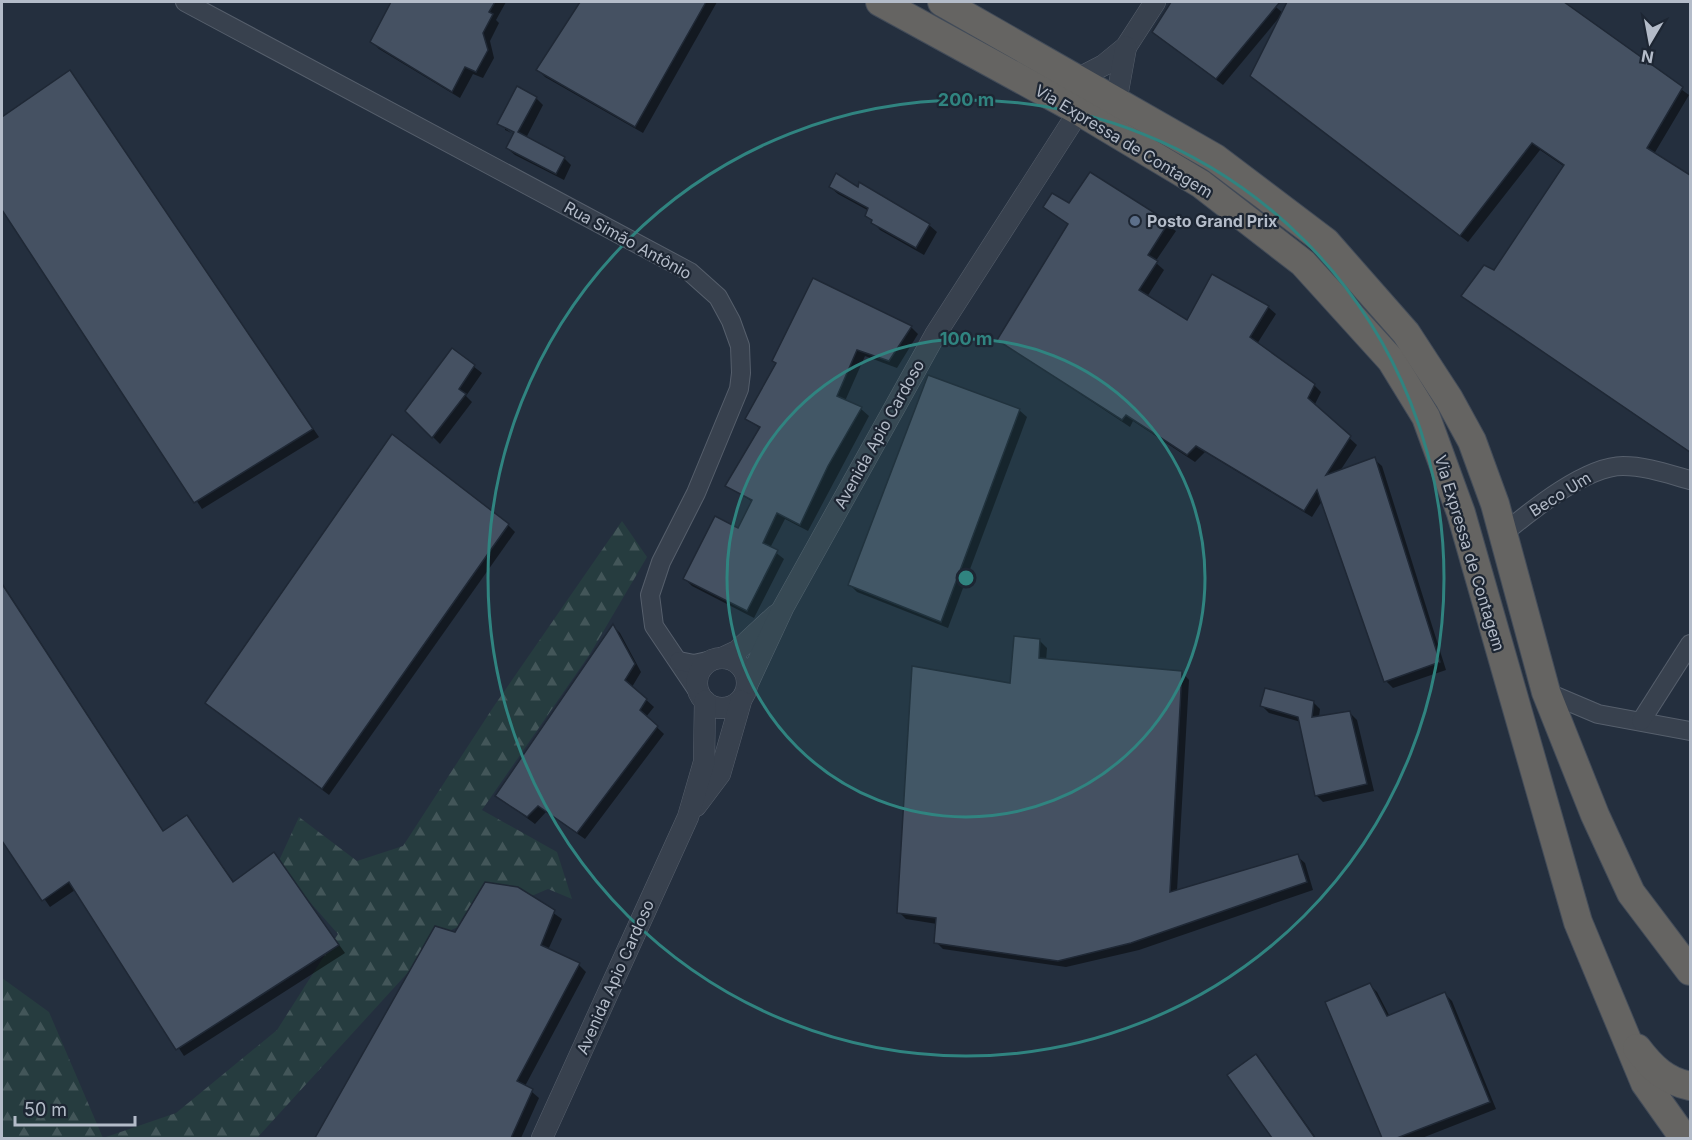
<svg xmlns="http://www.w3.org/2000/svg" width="1692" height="1140" viewBox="0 0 1692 1140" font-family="Inter,sans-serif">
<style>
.forest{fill:url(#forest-firs)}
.shadow{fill:#0007;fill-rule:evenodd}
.building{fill:#455162;stroke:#1f2835;stroke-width:1.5}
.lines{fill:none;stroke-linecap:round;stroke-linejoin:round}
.minor-casing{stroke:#565f6c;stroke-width:20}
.tertiary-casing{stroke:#565f6c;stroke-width:22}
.trunk-casing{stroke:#434c59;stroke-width:30}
.minor{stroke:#38414e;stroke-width:18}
.tertiary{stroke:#38414e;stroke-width:21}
.trunk{stroke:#656462;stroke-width:28}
.ring{fill:none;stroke:#308480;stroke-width:3}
.service-dot{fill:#5c6f8a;stroke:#1d2633;stroke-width:2}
.labels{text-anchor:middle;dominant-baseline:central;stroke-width:4.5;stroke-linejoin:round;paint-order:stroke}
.street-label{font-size:16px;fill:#b4bcc9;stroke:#1d2633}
.poi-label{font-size:16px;font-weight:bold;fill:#b4bcc9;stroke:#1d2633;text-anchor:start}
.centre{fill:#308480;stroke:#1d2633;stroke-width:3}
.ring-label{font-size:18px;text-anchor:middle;font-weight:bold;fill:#308480;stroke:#1d2633;stroke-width:4.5;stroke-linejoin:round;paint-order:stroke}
</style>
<defs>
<pattern id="forest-firs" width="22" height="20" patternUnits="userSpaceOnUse" patternTransform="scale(1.5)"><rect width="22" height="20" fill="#263c3f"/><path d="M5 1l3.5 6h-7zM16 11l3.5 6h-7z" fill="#435659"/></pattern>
</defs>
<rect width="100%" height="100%" fill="#242f3e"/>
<polygon class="forest" points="622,521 647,557 590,654 482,810 557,852 572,899 548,889 444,933 257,1138 2,1138 2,978 49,1012 103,1138 176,1113 277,1030 338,934 277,865 299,817 357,861 403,846 494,706"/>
<g class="shadow">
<polygon points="393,2 506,2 496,20 499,23 490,41 494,58 483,78 473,74 460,98 379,49 372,42"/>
<polygon points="582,2 717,2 643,133 545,77 537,69"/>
<polygon points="1173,2 1270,2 1283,13 1223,85 1154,32"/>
<polygon points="1291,2 1561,2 1689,95 1654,154 1690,177 1690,452 1463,296 1495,272 1565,167 1540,150 1468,242 1252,76"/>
<polygon points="70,72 319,437 202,509 2,207 2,118"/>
<path d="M 536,98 L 543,105 L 526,138 L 564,158 L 571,165 L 564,180 L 515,155 L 507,148 L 514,135 L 499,124 ZM 505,126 L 521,135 L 520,137 L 505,130 Z"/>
<polygon points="1090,174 1176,231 1155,262 1164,270 1147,297 1188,322 1213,276 1268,307 1276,314 1257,344 1314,385 1321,392 1314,406 1357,445 1340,471 1374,459 1382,466 1446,670 1393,688 1386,681 1322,501 1312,517 1205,452 1195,462 1133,421 1130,427 999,340 1069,225 1045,207 1070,205"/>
<polygon points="830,187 858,189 929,225 937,232 924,255 880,230 867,215 869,211 838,194"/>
<polygon points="911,327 918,334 897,368 865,356 845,401 861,409 869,416 808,531 785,519 770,548 784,559 754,618 692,586 685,579 739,530 753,502 727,486 761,429 746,418 778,364"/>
<polygon points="452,350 482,373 466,396 472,402 440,444 407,411"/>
<polygon points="1019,410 1027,417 948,628 857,592 849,584"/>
<polygon points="508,525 515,532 329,795 207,703"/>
<polygon points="2,583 164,832 187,817 234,882 274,854 345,953 184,1056 75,890 50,907 2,838"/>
<polygon points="613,626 620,633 641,672 632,687 654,707 646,717 664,734 585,839 546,812 535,824 497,796"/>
<polygon points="1040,641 1047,648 1046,661 1182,672 1189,680 1177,891 1297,856 1305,863 1313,890 1139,950 1066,967 943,949 936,942 937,924 906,919 899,912 1011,685"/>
<polygon points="1313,702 1320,709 1319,717 1350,713 1357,720 1374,791 1323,802 1316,795 1301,722 1269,713 1262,706"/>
<polygon points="517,888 562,919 548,950 579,965 586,972 525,1086 539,1098 521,1138 321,1138 318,1135 456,934"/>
<polygon points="1370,985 1377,992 1390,1017 1445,994 1452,1001 1496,1109 1422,1138 1384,1138 1327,1003"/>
<polygon points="1256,1056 1263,1063 1316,1138 1274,1138 1229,1075"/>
</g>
<g class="building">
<polygon points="391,2 495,2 489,12 493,14 483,33 488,50 476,72 465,67 452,92 370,42"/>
<polygon points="580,2 706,2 635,127 536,70"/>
<polygon points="1171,2 1280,2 1216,79 1152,32"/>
<polygon points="1287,2 1564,2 1683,87 1647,148 1690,175 1690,452 1461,296 1484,265 1494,270 1564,165 1532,143 1460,236 1250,76"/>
<polygon points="70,70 313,429 194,503 2,210 2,117"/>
<polygon points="517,86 537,97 518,132 565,157 556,174 506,148 514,132 497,124"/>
<polygon points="1090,172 1169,222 1148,255 1158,261 1139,290 1187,320 1212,274 1269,306 1250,337 1315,384 1308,398 1351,436 1326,475 1375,457 1440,662 1384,682 1317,490 1304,511 1196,446 1187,455 1126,415 1122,420 997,340 1068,224 1043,207 1052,193 1069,203"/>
<polygon points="836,173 858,187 859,182 930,224 916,248 871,223 872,220 865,216 868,208 829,187"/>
<polygon points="813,278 912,326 889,361 857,350 837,396 862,407 828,466 800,525 777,513 763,543 778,550 747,611 683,579 715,516 738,528 752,500 725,486 760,427 745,419 776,363 772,361"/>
<polygon points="452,348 475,365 459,389 466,394 432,438 405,411"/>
<polygon points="928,375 1020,409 941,622 848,585"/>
<polygon points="392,434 509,524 322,789 205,703"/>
<polygon points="2,584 163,831 187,815 233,882 274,852 339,945 176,1050 69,882 42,901 2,841"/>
<polygon points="613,624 635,664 625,680 647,699 640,710 658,726 577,833 538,806 527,817 495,796"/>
<polygon points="1014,636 1040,639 1039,658 1182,671 1170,892 1298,854 1307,882 1131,943 1058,961 934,943 936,918 897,913 912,666 1010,683"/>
<polygon points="1265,688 1314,701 1312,717 1350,711 1367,784 1315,796 1298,717 1260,706"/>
<polygon points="485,882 518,887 555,910 541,945 580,963 517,1081 533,1089 511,1138 315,1138 435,926 455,932"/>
<polygon points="1370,983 1387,1016 1445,992 1490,1102 1397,1138 1382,1138 1325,1002"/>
<polygon points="1256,1054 1315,1138 1272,1138 1227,1075"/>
</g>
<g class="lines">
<g class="minor-casing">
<g id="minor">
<polyline points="185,2 690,272 718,297 731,321 740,346 741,373 739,389 696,493 661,562 650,595 654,626 699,693"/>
<path d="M 1504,533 C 1532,510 1586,466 1623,466 C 1646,466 1668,474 1690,480"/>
<polyline points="679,661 694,664 712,660"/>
<polyline points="1546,692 1598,714 1690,731"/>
<polyline points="1641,721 1690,644"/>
</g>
</g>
<g class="tertiary-casing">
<g id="tertiary">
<polyline points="1077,79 1104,65 1126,47 1155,2"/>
<polyline points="1116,102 1126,47"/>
<polyline points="722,658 737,651 776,615"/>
<circle cx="722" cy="683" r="25"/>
<polyline points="748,683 783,608 935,335 1079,111"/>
<polyline points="696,806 720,774 741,701"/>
<polyline points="542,1138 688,817 704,762 705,701"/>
</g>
</g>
<g class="trunk-casing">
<g id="trunk">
<polyline points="880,2 1079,111 1201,184 1303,263 1391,360 1426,417 1461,513 1578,922 1645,1083 1684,1138"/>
<polyline points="942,2 1215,158 1326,242 1406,333 1449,399 1472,441 1495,504 1546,692 1595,815 1631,893 1690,971"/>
<path d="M 1637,1048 C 1652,1068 1666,1081 1690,1086"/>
</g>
</g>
<use href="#minor" class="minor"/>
<use href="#tertiary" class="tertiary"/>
<use href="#trunk" class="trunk"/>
</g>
<circle cx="966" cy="578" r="239" fill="#308480" fill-opacity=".12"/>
<g class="ring">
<circle cx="966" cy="578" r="239"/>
<circle cx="966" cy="578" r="478"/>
</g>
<circle class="service-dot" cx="1135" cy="221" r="6"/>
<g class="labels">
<g class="street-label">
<text transform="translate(1124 141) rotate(31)">Via Expressa de Contagem</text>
<text transform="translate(628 240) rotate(29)">Rua Simão Antônio</text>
<text transform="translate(879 434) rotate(-61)">Avenida Apio Cardoso</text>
<text transform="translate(1560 494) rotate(-32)">Beco Um</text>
<text transform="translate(1470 553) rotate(73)">Via Expressa de Contagem</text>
<text transform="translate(615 977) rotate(-66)">Avenida Apio Cardoso</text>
</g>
<g class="poi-label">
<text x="1147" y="221">Posto Grand Prix</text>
</g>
</g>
<circle cx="966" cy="578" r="9" class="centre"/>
<g class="ring-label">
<text x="966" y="106">200 m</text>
<text x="966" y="345">100 m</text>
</g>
<rect width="1692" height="1140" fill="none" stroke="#b4bcc9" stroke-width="6"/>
<g transform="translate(1650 42) rotate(190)" stroke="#1d2633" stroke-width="4.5" paint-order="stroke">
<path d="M0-4.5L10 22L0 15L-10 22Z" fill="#b4bcc9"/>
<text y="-9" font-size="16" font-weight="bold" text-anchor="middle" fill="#b4bcc9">N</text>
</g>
<path d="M15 1116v9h120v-9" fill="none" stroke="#b4bcc9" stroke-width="3"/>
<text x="24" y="1116" font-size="18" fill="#b4bcc9" stroke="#1d2633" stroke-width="4.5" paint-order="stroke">50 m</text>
</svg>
